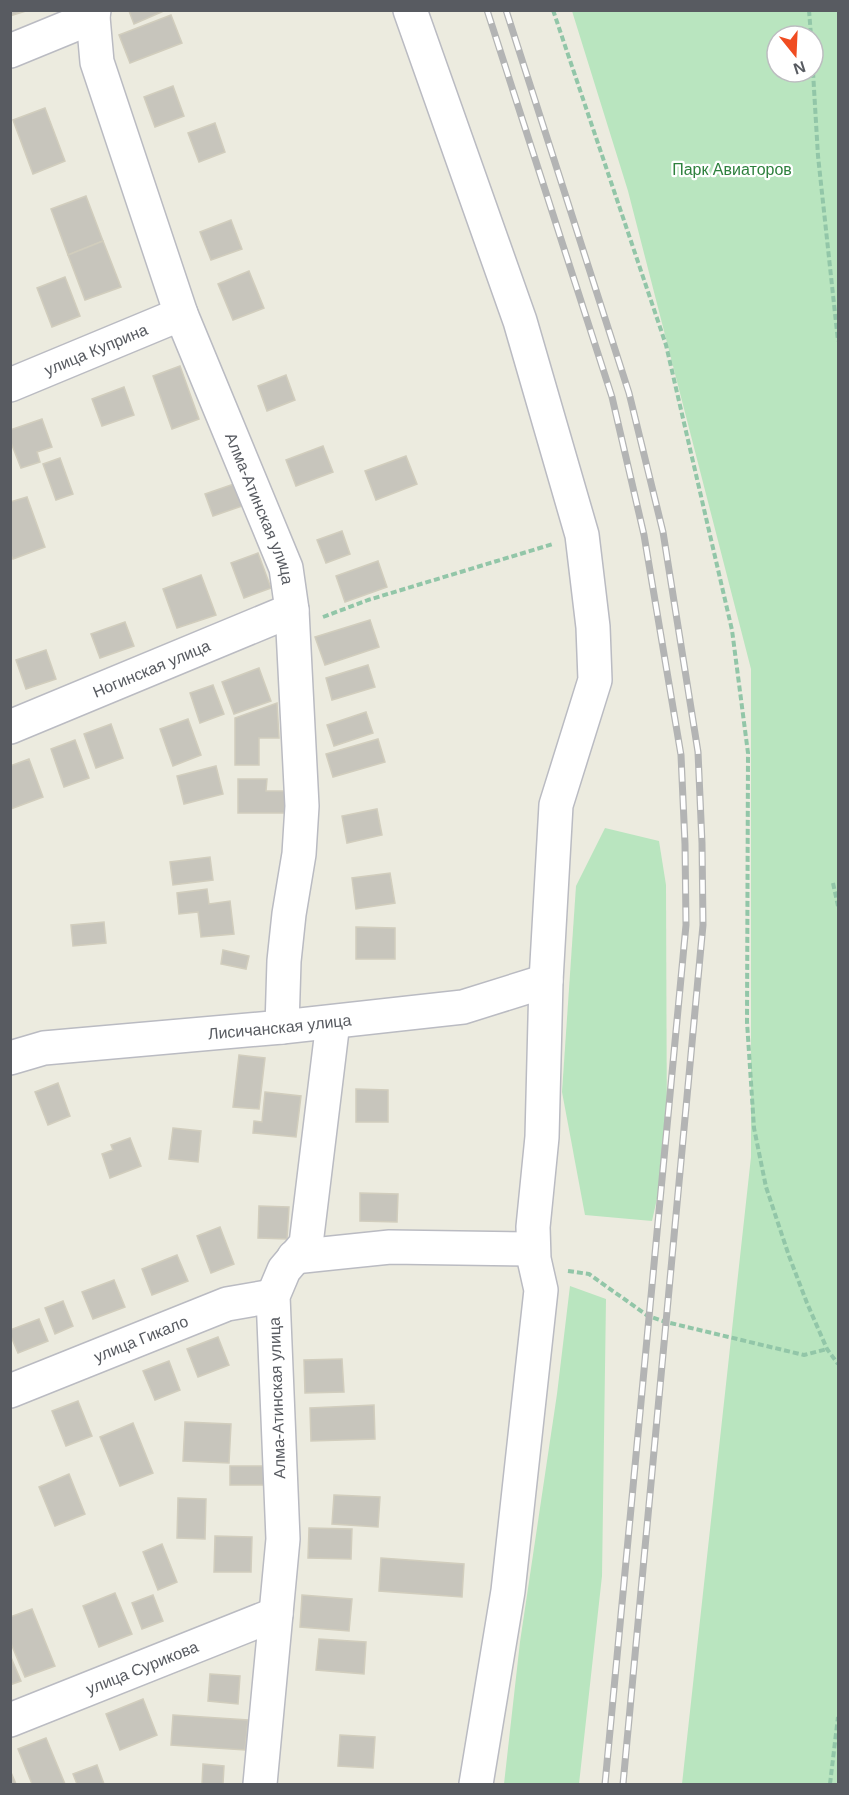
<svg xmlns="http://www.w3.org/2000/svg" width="849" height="1795" viewBox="0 0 849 1795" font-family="Helvetica,sans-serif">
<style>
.green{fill:#b9e5bf;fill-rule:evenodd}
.building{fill:#c7c5bc;stroke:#d1cdbd;stroke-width:1.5}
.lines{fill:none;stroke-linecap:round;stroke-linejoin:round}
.minor-casing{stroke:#babbc2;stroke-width:36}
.path{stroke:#92c6a8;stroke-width:4;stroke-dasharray:6 3;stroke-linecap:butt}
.minor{stroke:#fff;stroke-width:33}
.rail-casing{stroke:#b3b4b4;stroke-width:7}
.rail{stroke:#fff;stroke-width:4.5;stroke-dasharray:14;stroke-linecap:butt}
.labels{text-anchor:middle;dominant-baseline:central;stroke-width:4.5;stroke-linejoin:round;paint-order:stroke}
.park-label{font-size:16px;fill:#2f813e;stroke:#fff}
.street-label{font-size:16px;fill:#585b61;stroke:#fff}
</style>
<rect width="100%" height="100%" fill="#ecebdf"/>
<g class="green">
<path d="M 572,11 L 838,11 L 838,1784 L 682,1784 L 751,1157 L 751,669 L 628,191 ZM 777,36 L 813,36 L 813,72 L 777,72 Z"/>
<polygon points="605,828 659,841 666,885 667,1154 652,1221 585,1215 562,1092 576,886"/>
<polygon points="570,1286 606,1299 602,1576 579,1784 504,1784 520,1642 557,1394"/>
</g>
<g class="building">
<polygon points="10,10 29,10 10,16"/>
<polygon points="130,10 166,10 134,24 129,11"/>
<polygon points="171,15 182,43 130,63 119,35"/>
<polygon points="173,86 184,116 155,127 144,97"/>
<polygon points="45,108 65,161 33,174 13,120"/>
<polygon points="215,123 225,152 199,162 188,133"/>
<polygon points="86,196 103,241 68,255 51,209"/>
<polygon points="231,220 242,249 211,260 200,232"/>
<polygon points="103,241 121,287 85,300 68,255"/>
<polygon points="249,271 264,308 233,320 218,284"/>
<polygon points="65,277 80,316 52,327 37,288"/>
<polygon points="180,366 199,419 172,429 153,376"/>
<polygon points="286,375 295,400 267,411 258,386"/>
<polygon points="124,387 134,415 102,426 92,399"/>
<polygon points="42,419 52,447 37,452 40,462 21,468 10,440 10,430"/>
<polygon points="323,446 333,472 296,486 286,460"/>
<polygon points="406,456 417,484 376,500 365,471"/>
<polygon points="60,458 73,494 56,500 43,464"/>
<polygon points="234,484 242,506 213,516 205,494"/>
<polygon points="27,497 45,547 13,559 10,553 10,502"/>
<polygon points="342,531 350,554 326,563 317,540"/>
<polygon points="258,553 271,588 244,598 231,563"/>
<polygon points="378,561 387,587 345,602 336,576"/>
<polygon points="201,575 216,615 177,628 163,589"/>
<polygon points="370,620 379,647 325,665 315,637"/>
<polygon points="125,622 134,646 100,658 91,634"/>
<polygon points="46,650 56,679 26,689 16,660"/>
<polygon points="368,665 375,687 332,700 326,678"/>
<polygon points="259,668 271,701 234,714 222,682"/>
<polygon points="213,685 224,714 200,723 190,693"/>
<polygon points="277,703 279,738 259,738 259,765 235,765 235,718"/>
<polygon points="366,712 373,733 334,746 327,725"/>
<polygon points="188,719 201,755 173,766 160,729"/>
<polygon points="111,724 123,758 96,768 84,734"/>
<polygon points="378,739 385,762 333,777 326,754"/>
<polygon points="75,740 89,778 64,787 51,749"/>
<polygon points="29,759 43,797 11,809 10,766"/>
<polygon points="216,766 223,794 184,804 177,776"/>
<polygon points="238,779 267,779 266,791 285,791 285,813 238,813"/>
<polygon points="377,809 382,835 347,843 342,816"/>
<polygon points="210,857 213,880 173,885 170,862"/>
<polygon points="390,873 395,903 356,909 352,878"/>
<polygon points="207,889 209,904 230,901 234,934 201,937 198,912 179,914 177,893"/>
<polygon points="104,922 106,943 73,946 71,925"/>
<polygon points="356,927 395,928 395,959 356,959"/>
<polygon points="223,950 249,956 246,969 221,964"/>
<polygon points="239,1055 265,1058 259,1109 233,1107"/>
<polygon points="58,1083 70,1116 48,1125 35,1092"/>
<polygon points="356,1089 388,1090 388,1122 356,1122"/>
<polygon points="265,1092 301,1096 296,1137 253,1133 254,1121 262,1122"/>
<polygon points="173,1128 201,1131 198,1162 169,1159"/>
<polygon points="130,1138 141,1166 110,1178 102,1154 113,1150 111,1145"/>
<polygon points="360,1193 398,1194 397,1222 360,1221"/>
<polygon points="259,1206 289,1207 287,1239 258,1238"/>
<polygon points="220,1227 234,1264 211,1273 197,1236"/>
<polygon points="177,1255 188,1281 152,1295 142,1269"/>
<polygon points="114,1280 125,1307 93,1319 82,1292"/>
<polygon points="63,1301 73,1326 55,1334 45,1308"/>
<polygon points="39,1319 48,1341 18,1353 10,1334 10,1330"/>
<polygon points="218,1337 229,1365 198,1377 187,1349"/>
<polygon points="342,1359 344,1392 305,1393 304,1360"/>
<polygon points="169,1361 180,1390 155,1400 143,1371"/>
<polygon points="78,1401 92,1436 66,1446 52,1411"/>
<polygon points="374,1405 375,1439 311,1441 310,1408"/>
<polygon points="185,1422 231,1424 229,1463 183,1461"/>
<polygon points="133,1423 153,1473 120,1486 100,1437"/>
<rect x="230" y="1466" width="37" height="19"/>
<polygon points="69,1474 85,1514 55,1526 39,1487"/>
<polygon points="334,1495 380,1497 378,1527 332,1524"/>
<polygon points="178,1498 206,1499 205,1539 177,1538"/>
<polygon points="309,1528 352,1529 351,1559 308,1558"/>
<polygon points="215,1536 252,1537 251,1572 214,1572"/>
<polygon points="162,1544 177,1582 158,1590 143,1552"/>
<polygon points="381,1558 464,1564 462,1597 379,1591"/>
<polygon points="115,1593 132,1634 99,1647 83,1606"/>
<polygon points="153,1595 163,1621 142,1629 132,1603"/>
<polygon points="302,1595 352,1599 349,1631 300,1627"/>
<polygon points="32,1609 55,1666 25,1677 10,1641 10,1617"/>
<polygon points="319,1639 366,1642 364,1674 316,1670"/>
<polygon points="10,1655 21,1681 10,1685"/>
<polygon points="210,1674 240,1676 238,1704 208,1701"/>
<polygon points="143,1699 157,1735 120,1750 106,1714"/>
<polygon points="173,1715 248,1720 245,1750 171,1745"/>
<polygon points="340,1735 375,1737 373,1768 338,1766"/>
<polygon points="46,1738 65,1784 32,1784 18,1749"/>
<polygon points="203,1764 224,1766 223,1784 202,1784"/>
<polygon points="97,1765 104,1784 77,1784 73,1774"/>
<polygon points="10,1770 16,1784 10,1784"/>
</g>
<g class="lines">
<g class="minor-casing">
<g id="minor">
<path id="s1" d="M 94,10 L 93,17 L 97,62 L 181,314 L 286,568 L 292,610 L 302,806 L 299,854 L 289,914 L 284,961 L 282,1027"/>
<polyline points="410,10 520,321 582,535 593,627 595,680 556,805 546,981 542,1137 533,1227 534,1259 541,1290 508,1591 476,1784"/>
<polyline points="10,51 93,17"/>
<path id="s2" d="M 10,385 L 181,314"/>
<path id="s3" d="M 10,727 L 292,610"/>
<path id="s4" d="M 10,1058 L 44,1048 L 282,1027 L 463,1007 L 546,981"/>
<polyline points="294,1257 390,1247 533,1249"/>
<path id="s5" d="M 10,1391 L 227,1304 L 273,1296"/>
<path id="s6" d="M 10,1720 L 276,1614"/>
<polyline points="260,1784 283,1539 273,1296 284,1270 306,1244 333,1022"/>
</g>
</g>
<g class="path">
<polyline points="553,10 666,345 732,630 748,753 747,1022 754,1128 766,1187 789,1256 807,1303 827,1349 838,1364"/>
<polyline points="809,10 811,36"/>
<polyline points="813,72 818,156 838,341"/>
<polyline points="323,617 368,600 553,544"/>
<polyline points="833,883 838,906"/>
<polyline points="568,1271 589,1274 648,1316 666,1322 804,1355 827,1349"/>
<polyline points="830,1784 838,1717"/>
</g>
<use href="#minor" class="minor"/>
<g class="rail-casing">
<g id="rail">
<polyline points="487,10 612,397 644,535 681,755 685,844 686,925 605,1784"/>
<polyline points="506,10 629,393 663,532 698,752 702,843 703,925 623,1784"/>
</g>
</g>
<use href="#rail" class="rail"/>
</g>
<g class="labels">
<g class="park-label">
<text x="732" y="169">Парк Авиаторов</text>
</g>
<g class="street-label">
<text stroke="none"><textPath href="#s2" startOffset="93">улица Куприна</textPath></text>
<text stroke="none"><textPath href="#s1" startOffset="528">Алма-Атинская улица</textPath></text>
<text stroke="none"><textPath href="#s3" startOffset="153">Ногинская улица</textPath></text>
<text stroke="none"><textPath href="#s4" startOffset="272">Лисичанская улица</textPath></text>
<text stroke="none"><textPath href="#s5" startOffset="141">улица Гикало</textPath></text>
<text transform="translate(277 1398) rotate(-92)">Алма-Атинская улица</text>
<text stroke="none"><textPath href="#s6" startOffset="142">улица Сурикова</textPath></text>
</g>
</g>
<rect width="849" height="1795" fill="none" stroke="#585b61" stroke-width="24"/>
<g transform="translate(795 54) rotate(162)"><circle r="28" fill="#ffffff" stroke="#bcbdc0" stroke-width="1.5"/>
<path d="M0-4.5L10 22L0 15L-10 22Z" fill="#f04c21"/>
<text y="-9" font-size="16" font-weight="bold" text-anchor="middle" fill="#585b61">N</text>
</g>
</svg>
